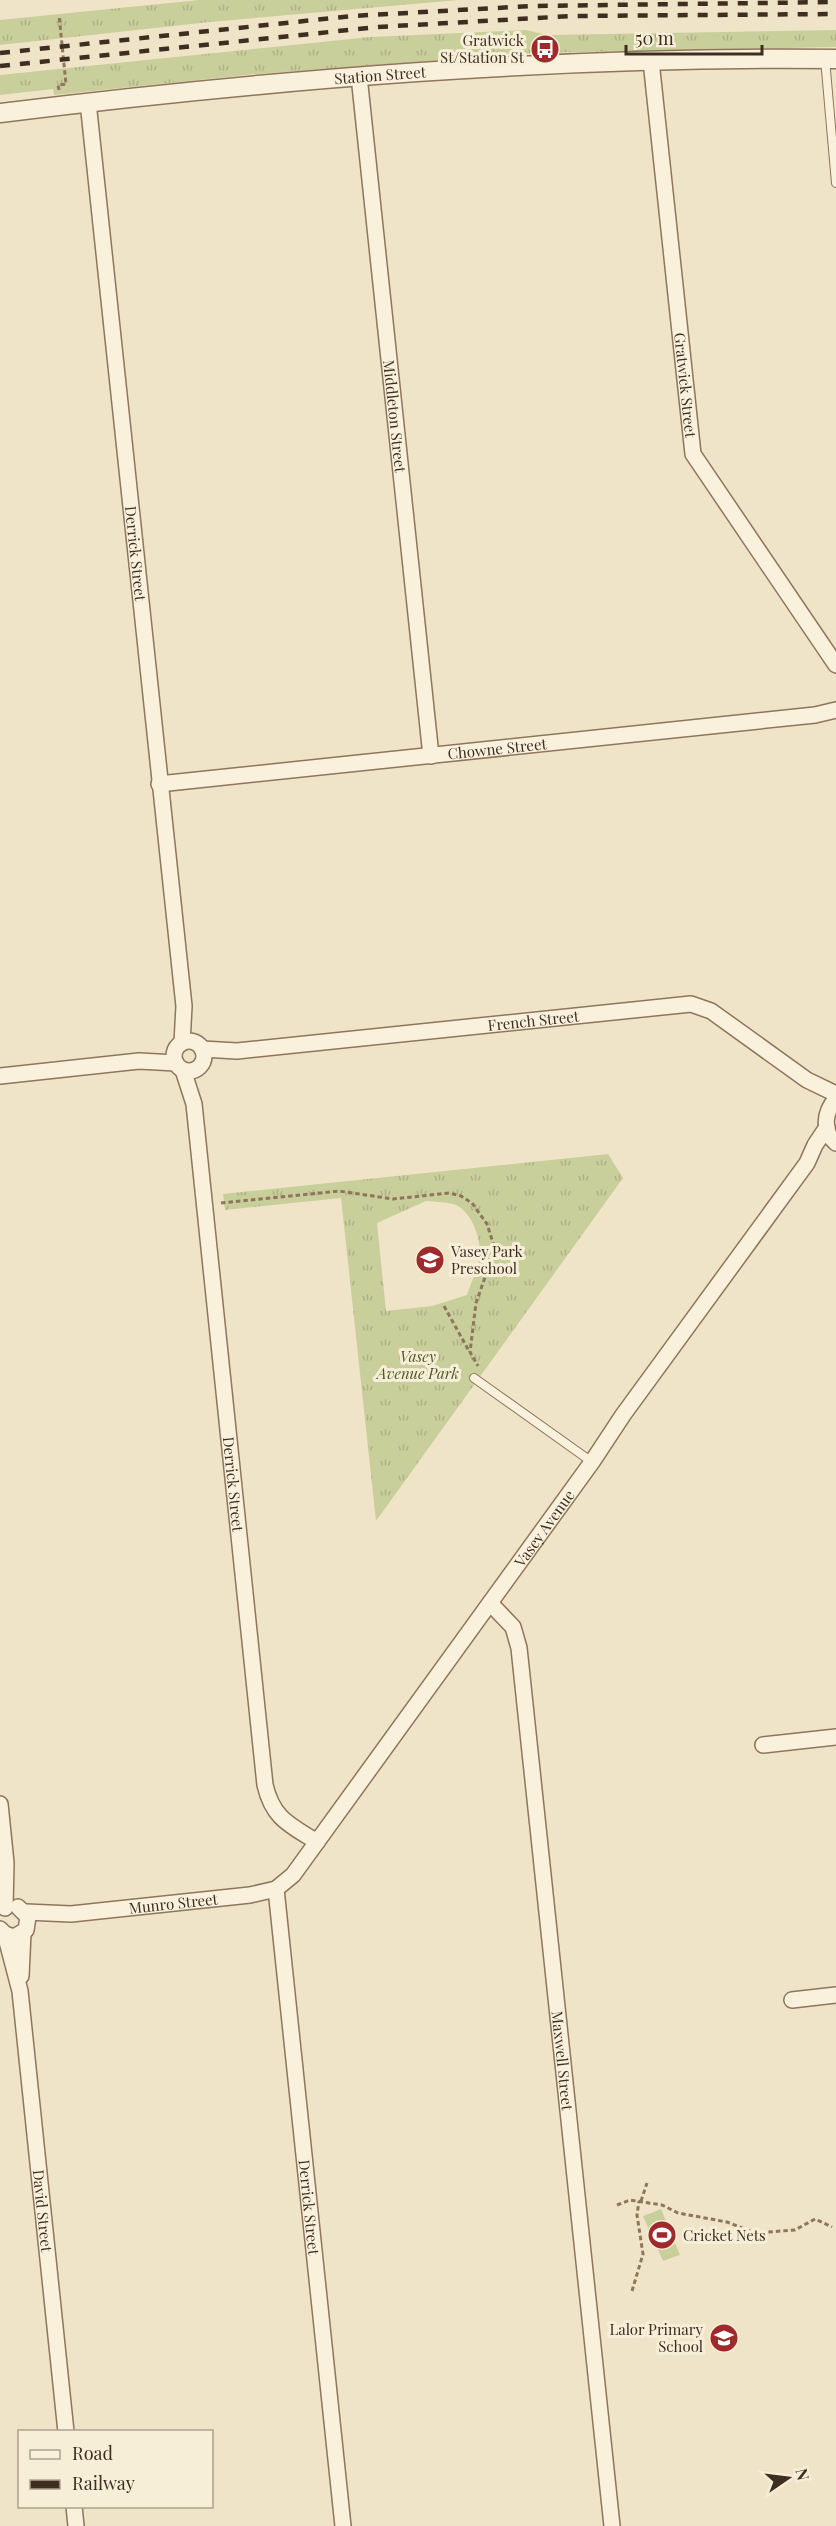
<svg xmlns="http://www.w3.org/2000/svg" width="836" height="2526" viewBox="0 0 836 2526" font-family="'Playfair Display',serif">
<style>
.grass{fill:url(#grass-tufts);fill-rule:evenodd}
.pitch{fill:#c9cf9b}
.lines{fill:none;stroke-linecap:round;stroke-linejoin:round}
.service-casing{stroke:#8d765c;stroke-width:10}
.minor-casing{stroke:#8d765c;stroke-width:18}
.tertiary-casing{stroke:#8d765c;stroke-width:21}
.path{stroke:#8d765c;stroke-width:3;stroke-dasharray:4.5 3;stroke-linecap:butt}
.service{stroke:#faf1dc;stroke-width:8}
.minor{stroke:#faf1dc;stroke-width:15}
.tertiary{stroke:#faf1dc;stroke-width:18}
.rail{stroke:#3d2e20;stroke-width:4.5;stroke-dasharray:10 10;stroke-linecap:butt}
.labels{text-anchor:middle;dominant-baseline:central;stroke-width:6;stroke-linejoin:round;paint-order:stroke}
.poi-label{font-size:15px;fill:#3d2e20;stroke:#f7eed8;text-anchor:end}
.street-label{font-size:15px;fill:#3d2e20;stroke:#f7eed8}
.park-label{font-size:15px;font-style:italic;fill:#4d5a26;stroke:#f7eed8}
</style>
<defs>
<pattern id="grass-tufts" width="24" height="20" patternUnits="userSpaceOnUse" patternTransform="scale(1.5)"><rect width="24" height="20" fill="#c9cf9b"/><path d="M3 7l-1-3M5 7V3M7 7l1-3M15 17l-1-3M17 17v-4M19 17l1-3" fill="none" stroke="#aeb285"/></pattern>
</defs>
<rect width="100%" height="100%" fill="#f0e4c8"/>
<g class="grass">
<polygon points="199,0 459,0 210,22 0,45 0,20"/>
<polygon points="526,30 547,35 836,30 836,47 534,53 257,74 54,95 53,89 0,95 0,75 370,37"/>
<path d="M 608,1154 L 623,1178 L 376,1521 L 341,1198 L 225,1210 L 223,1194 ZM 426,1201 C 435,1202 445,1202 453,1204 C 471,1209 481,1238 480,1255 C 478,1269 471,1282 467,1295 L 432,1306 L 386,1311 L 377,1223 Z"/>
</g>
<polygon class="pitch" points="661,2209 680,2255 663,2261 643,2216"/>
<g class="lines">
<g class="service-casing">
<g id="service">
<polyline points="825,59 836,183"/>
<polyline points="474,1378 592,1462"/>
</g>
</g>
<g class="minor-casing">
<g id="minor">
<path id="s1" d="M 651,61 L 693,454 L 836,665"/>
<path id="s2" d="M 359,76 L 431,756"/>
<path id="s3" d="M 88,102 L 184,1006 L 182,1043"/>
<path id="s4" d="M 159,784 L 815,715 L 836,710"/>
<circle cx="189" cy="1056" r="15"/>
<path id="s5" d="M 202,1049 L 237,1051 L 691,1004 L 711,1011 L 807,1080 L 836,1094"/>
<path id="s6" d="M 183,1070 L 194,1104 L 265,1785 C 273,1819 290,1825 317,1842"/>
<polyline points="0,1076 139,1061 176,1063"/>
<path d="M 836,1099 C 824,1112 822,1132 836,1143"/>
<path id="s7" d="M 490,1603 L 513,1627 L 519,1648 L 612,2526"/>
<polyline points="763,1745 836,1737"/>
<polyline points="0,1804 6,1863 5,1908"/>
<path id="s8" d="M 276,1889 L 343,2526"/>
<path id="s9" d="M 26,1912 L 71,1914 L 250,1895 L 276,1889 L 293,1875 L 592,1462 L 623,1415 L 807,1163 L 815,1145 L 827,1127"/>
<polyline points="0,1929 5,1934 14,1937 26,1930 28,1917 18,1907"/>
<path id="s10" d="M 5,1934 L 20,1991 L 66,2432"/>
<polyline points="21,1976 23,1933"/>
<polyline points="792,2000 836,1995"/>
<polyline points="74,2506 76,2526"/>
</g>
</g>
<g class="tertiary-casing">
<g id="tertiary">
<path id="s11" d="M 0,113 C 277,79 556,56 836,59"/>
</g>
</g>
<g class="path">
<polyline points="59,90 58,85 66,84 59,15"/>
<polyline points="221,1203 339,1191 393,1199 449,1193 461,1196 472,1203 487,1224 495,1249 476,1303 470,1352 478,1366"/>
<polyline points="444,1306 469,1351"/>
<polyline points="641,2201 647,2183"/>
<polyline points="617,2205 630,2200 662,2205 678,2213 727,2222 755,2233 795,2230 815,2219 832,2227"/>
<polyline points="632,2291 643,2254 637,2215 639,2201"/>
</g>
<use href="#service" class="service"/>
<use href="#minor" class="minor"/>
<use href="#tertiary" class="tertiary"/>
<g class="rail">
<polyline points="0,53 352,16 532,6 836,2"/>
<polyline points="0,66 378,27 572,16 836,14"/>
</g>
</g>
<defs>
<g id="bus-disc" transform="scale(1.5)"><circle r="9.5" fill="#9e2a2b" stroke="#f7eed8"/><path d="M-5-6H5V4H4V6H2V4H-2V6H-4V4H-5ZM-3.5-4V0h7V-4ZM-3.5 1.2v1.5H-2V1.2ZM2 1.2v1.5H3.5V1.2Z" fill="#fff"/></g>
<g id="school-disc" transform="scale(1.5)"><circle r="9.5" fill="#9e2a2b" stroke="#f7eed8"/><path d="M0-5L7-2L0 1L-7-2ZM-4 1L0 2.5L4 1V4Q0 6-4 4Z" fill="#fff"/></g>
<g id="stadium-disc" transform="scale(1.5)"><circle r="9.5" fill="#9e2a2b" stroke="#f7eed8"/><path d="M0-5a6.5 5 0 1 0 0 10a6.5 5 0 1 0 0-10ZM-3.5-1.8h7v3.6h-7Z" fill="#fff"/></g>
</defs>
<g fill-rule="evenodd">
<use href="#bus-disc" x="545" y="49"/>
<use href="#school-disc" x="430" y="1260"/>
<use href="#stadium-disc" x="662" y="2235"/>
<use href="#school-disc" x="724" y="2338"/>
</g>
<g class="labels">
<g class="poi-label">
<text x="524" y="40">Gratwick<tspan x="524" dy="17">St/Station St</tspan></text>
<text x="451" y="1251" text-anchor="start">Vasey Park<tspan x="451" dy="17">Preschool</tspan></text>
<text x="683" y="2235" text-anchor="start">Cricket Nets</text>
<text x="703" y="2329">Lalor Primary<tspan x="703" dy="17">School</tspan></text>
</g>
<g class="street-label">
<text stroke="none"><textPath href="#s11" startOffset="382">Station Street</textPath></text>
<text stroke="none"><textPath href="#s1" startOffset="326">Gratwick Street</textPath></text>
<text stroke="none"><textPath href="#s2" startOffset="342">Middleton Street</textPath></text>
<text stroke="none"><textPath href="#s3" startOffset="454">Derrick Street</textPath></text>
<text stroke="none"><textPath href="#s4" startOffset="340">Chowne Street</textPath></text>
<text stroke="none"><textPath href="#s5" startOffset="333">French Street</textPath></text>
<text stroke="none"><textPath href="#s6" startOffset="418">Derrick Street</textPath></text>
<text stroke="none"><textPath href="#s9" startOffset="702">Vasey Avenue</textPath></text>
<text stroke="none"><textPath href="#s9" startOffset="148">Munro Street</textPath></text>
<text stroke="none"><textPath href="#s7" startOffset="470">Maxwell Street</textPath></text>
<text stroke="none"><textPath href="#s8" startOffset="320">Derrick Street</textPath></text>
<text stroke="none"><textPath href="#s10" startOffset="280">David Street</textPath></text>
</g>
<g class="park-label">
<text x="418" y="1356">Vasey<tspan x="418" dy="17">Avenue Park</tspan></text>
</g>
</g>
<rect x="18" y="2430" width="195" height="78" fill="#f7eed8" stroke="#ada18e" stroke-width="1.5"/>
<rect x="30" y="2450" width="30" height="9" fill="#faf1dc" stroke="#ada18e" stroke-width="1.5"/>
<text x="72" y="2460" font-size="18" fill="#3d2e20">Road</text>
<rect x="30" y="2480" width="30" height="9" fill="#3d2e20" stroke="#ada18e" stroke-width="1.5"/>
<text x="72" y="2490" font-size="18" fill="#3d2e20">Railway</text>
<g transform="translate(788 2478) rotate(76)" stroke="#f7eed8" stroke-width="4.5" paint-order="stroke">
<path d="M0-4.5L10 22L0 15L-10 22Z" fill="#3d2e20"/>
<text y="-9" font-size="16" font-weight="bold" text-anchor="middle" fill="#3d2e20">N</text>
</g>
<path d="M626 45v9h136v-9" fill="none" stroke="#3d2e20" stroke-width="3"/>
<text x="635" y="45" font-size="18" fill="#3d2e20" stroke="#f7eed8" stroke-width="4.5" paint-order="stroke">50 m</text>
</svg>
